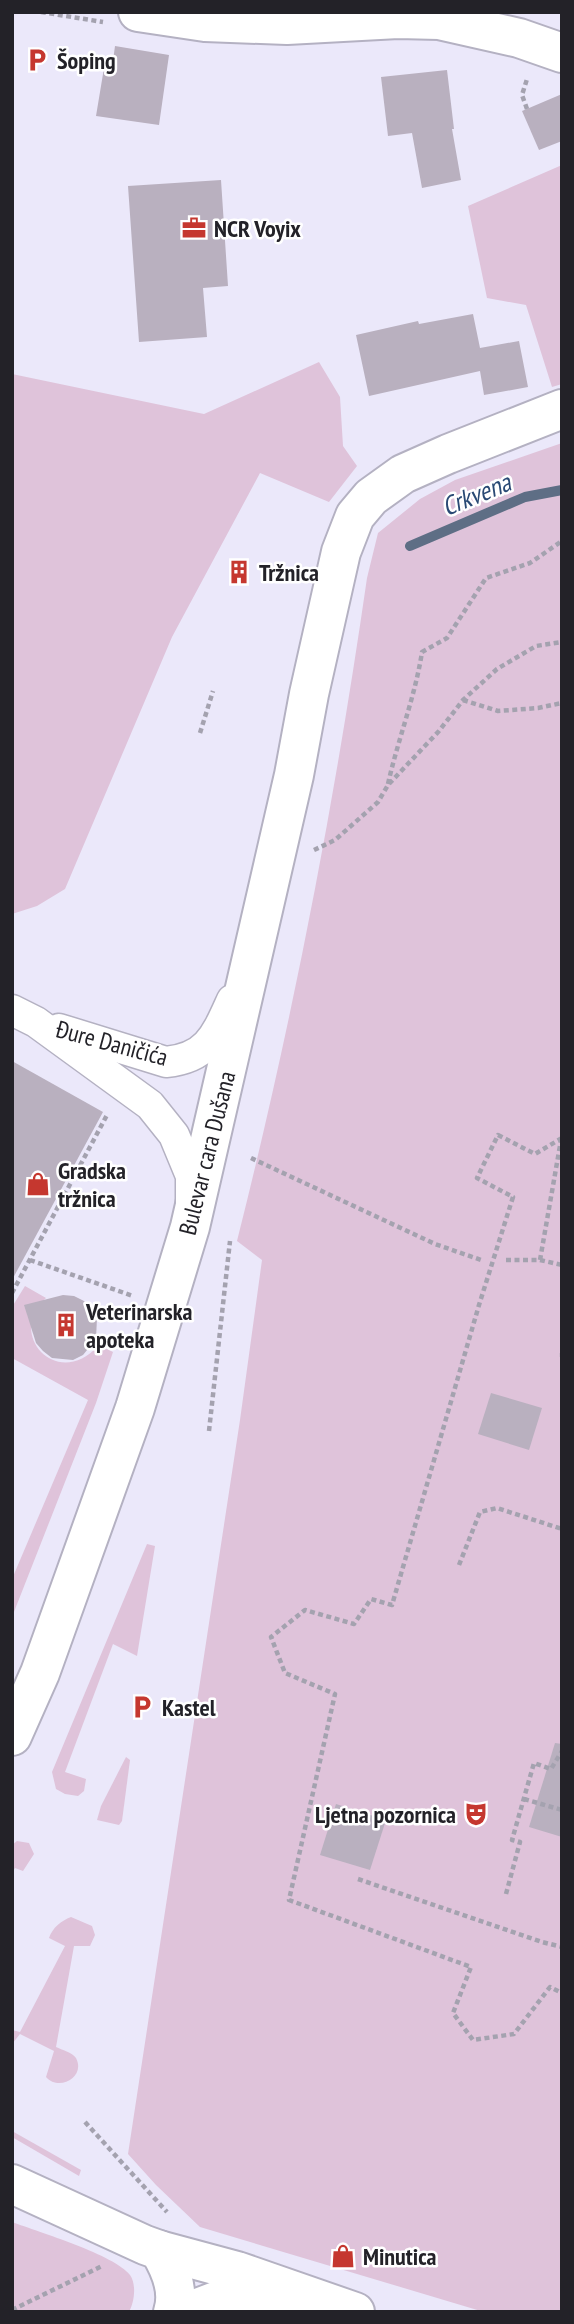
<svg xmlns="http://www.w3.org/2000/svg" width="574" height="2324" viewBox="0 0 574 2324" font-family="'PT Sans Narrow',sans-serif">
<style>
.green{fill:#dfc3da}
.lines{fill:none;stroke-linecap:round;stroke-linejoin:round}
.stream{stroke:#5e6e85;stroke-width:10}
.building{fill:#b9b0bf}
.minor-casing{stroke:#b4b1c2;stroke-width:33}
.tertiary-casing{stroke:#b4b1c2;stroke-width:42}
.secondary-casing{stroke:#b4b1c2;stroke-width:42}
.path{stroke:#a4a2af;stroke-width:4.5;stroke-dasharray:5 3.5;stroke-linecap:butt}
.minor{stroke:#fff;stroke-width:30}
.tertiary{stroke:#fff;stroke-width:38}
.secondary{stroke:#fff;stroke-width:38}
.labels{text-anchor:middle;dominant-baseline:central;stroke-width:5;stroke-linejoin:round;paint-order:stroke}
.poi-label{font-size:24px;font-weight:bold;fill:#232228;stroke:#fff;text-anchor:start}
.street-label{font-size:24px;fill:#232228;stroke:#fff}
.water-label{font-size:26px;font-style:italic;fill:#294974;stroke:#fff}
</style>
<rect width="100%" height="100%" fill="#ebe8fa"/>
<g class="green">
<polygon points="562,165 562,384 552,387 526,305 487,298 468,206"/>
<polygon points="319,362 340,397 343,446 357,466 329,502 260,473 172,637 65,889 37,906 12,914 12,374 204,414"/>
<path d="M 562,443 L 562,2312 L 484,2312 L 200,2227 L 156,2185 L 128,2154 L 240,1420 L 262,1260 L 237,1241 C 292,1023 335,801 367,578 L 378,533 L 420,499 L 455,480 Z"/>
<path d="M 25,1286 L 46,1298 C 5,1333 57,1392 99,1345 L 113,1352 L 96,1403 L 12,1617 L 12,1579 L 88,1400 L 12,1358 L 12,1307 Z"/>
<polygon points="147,1544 155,1546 137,1656 113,1644 65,1772 86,1779 84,1791 78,1796 65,1794 56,1789 52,1772"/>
<polygon points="126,1757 130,1760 122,1821 119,1825 97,1820 101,1806"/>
<polygon points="17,1841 29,1843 34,1854 23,1871 15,1868 12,1873 12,1845"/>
<path d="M 71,1917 L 92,1926 L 95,1935 L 90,1946 L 74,1946 L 56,2047 C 62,2050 72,2052 76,2058 C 86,2077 59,2092 46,2077 L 54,2051 L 20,2034 L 12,2044 L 12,2030 L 20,2032 L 65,1946 L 49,1938 C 53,1927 61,1921 71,1917 Z"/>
<polygon points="12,2131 81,2170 79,2176 12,2137"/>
<path d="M 12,2222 C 39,2232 115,2255 130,2275 C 137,2285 134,2303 129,2312 L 12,2312 Z"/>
</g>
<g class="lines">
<polyline class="stream" points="410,546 525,497 562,490"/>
</g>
<g class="building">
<polygon points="115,46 169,55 159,125 96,116 104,68 112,68"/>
<polygon points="447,70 454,129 452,129 461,180 422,188 412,133 388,136 381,77"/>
<polygon points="562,94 562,141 539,150 522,111"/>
<polygon points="221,180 228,286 203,288 207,337 139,342 128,186"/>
<polygon points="473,314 480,348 519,341 528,387 484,395 480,371 369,396 356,335 418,321 419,324"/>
<polygon points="12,1061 103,1112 12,1280"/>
<polygon points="63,1295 74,1296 84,1301 92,1308 97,1318 96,1339 83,1355 73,1360 52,1358 43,1351 36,1343 24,1305"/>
<polygon points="491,1393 542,1408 529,1450 478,1434"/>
<polygon points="555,1743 562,1744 562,1837 529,1827"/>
<polygon points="336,1804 386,1820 370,1870 320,1855"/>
</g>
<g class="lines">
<g class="minor-casing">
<g id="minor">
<polyline points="12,1010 36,1022 150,1105 174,1135 191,1176 191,1203"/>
<path d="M 59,1029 L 166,1062 C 208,1058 216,1035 232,1000"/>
</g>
</g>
<g class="tertiary-casing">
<g id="tertiary">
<polyline points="138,12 205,22 287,25 398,19 439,20 519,38 562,53"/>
<polyline points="12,1736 40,1673 135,1408 190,1227 294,775 309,694 341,552 355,516 371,497 403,474 448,454 562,409"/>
<polyline points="159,2250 237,2271 355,2312"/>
<polyline points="187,2312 229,2296 278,2298"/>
</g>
</g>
<g class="secondary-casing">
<path id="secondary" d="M 12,2184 L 145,2245 L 159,2250 C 170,2268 180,2290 173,2312"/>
</g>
<g class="path">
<polyline points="41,12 103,22"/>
<polyline points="527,109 522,95 527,79"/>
<polyline points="463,700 498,711 538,708 562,703"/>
<polyline points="200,733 213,691"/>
<path d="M 388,784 C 398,739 415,697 422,652 L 447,638 L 486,578 L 530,563 L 562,541"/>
<polyline points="314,850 335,840 378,802 388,785 439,731 463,700 497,669 536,646 562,642"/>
<polyline points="562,1138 535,1154 498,1135 477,1178 513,1197 479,1305 392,1605 371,1599 354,1624 305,1610 271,1637 285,1673 335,1694 289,1900 471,1967 453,2013 473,2040 514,2034 550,1987 562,1993"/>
<polyline points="251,1158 435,1244 484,1261"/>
<polyline points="30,1260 133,1296"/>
<polyline points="506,1260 540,1260 562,1265"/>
<polyline points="540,1260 561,1140"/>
<polyline points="12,1293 107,1115"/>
<polyline points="562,1353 562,1357"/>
<polyline points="209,1431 230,1241"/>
<polyline points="459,1565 480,1512 497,1508 562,1529"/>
<polyline points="524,1799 562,1810"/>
<polyline points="358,1879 542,1942 562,1947"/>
<polyline points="506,1894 520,1842 512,1840 534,1763 551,1769 562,1751"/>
<polyline points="85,2122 167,2212"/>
<polyline points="12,2310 102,2266"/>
</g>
<use href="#minor" class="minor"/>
<use href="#tertiary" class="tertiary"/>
<use href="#secondary" class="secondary"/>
</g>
<defs>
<g id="parking-bare" transform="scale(1.89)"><path d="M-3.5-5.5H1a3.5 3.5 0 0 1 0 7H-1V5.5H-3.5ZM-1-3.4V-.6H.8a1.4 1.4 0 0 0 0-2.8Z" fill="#c5372f" stroke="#fff" stroke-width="2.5" paint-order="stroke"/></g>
<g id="office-bare" transform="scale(1.89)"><path d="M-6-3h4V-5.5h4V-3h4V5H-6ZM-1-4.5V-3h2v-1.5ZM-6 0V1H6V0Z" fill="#c5372f" stroke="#fff" stroke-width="2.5" paint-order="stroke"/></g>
<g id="building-bare" transform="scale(1.89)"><path d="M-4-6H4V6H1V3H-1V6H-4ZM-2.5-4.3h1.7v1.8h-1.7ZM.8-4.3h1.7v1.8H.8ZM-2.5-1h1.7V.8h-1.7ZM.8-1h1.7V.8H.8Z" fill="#c5372f" stroke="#fff" stroke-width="2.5" paint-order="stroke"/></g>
<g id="shop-bare" transform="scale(1.89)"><path d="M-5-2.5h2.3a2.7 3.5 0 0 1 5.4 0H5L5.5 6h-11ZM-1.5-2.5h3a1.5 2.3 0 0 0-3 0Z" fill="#c5372f" stroke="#fff" stroke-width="2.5" paint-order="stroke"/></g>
<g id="theatre-bare" transform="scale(1.89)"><path d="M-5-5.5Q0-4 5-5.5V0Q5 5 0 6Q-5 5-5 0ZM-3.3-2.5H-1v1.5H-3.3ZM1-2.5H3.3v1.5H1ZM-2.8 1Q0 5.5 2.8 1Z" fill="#c5372f" stroke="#fff" stroke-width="2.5" paint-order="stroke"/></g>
</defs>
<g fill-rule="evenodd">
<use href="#parking-bare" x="37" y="60"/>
<use href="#office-bare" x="194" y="228"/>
<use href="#building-bare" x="239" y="572"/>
<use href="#shop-bare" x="38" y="1184"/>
<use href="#building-bare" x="66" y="1325"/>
<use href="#parking-bare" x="142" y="1707"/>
<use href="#theatre-bare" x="476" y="1814"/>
<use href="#shop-bare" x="343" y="2256"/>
</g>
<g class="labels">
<g class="poi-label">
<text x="57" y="60">Šoping</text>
<text x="214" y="228">NCR Voyix</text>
<text x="259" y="572">Tržnica</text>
<text x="58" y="1170">Gradska<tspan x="58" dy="28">tržnica</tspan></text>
<text x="86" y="1311">Veterinarska<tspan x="86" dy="28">apoteka</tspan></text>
<text x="162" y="1707">Kastel</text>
<text x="456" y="1814" text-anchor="end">Ljetna pozornica</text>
<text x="363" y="2256">Minutica</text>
</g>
<g class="street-label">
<text transform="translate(112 1043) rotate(15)">Đure Daničića</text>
<text transform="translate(207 1153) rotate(-76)">Bulevar cara Dušana</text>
</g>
<g class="water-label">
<text transform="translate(476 494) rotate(-22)">Crkvena</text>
</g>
</g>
<rect width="574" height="2324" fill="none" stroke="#232228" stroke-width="28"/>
</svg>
